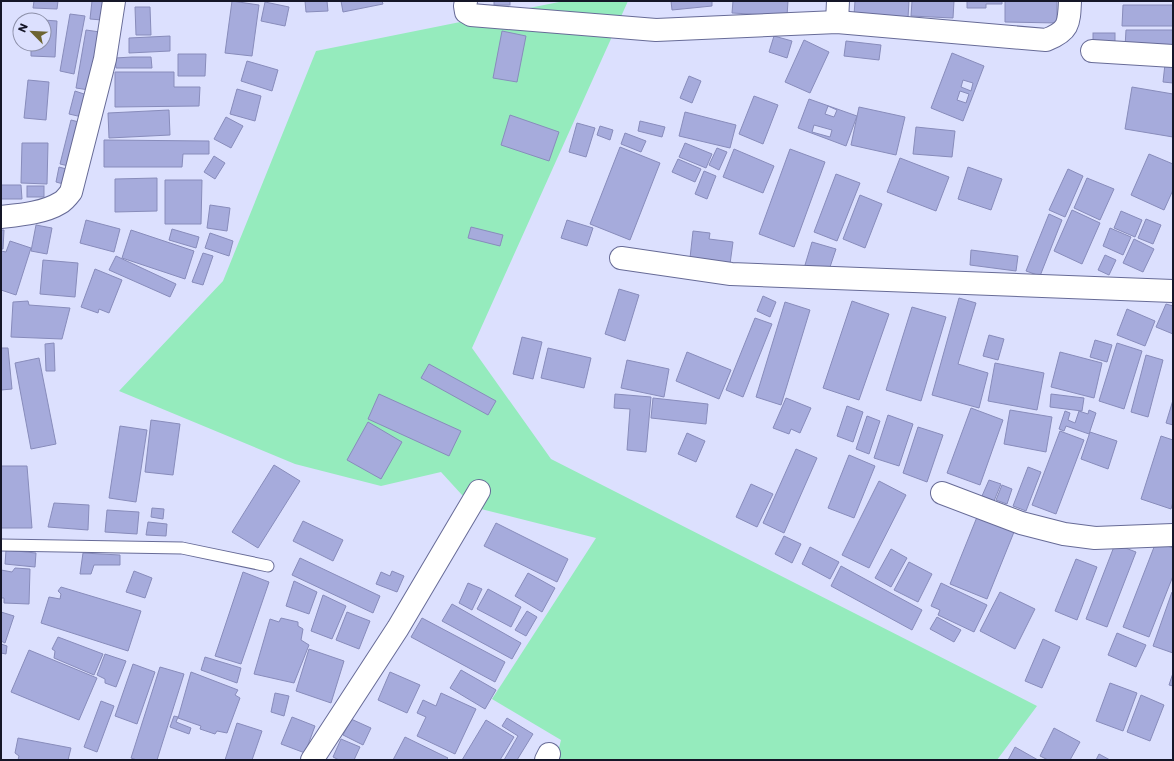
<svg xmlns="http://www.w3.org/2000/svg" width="1174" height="761" viewBox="0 0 1174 761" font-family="Poppins,sans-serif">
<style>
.green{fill:#95ebbd}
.building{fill:#a6abdc;stroke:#888cbb;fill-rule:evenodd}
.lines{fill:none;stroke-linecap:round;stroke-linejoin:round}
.lane-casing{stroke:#676b97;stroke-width:13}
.street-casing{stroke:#676b97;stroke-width:24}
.lane{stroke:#fff;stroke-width:11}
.street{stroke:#fff;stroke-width:22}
</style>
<rect width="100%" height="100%" fill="#dce0fe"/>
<polygon class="green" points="564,1 628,1 472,348 551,459 1037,706 997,760 556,760 561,740 492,699 596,538 473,507 441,472 381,486 295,464 119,391 223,281 316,51"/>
<g class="building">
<polygon points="34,1 58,1 57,9 33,8"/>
<polygon points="92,1 105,1 102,20 90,19"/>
<polygon points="232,1 259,5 252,56 225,53"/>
<polygon points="305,1 327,1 328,11 306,12"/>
<polygon points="341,1 382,1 383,4 343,12"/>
<rect x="494" y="1" width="16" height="4"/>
<polygon points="671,1 712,1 712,6 672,10"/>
<polygon points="733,1 788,1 787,16 732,13"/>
<polygon points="855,1 909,1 908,18 854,15"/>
<polygon points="912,1 954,1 953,18 911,16"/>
<polygon points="967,1 1002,1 1002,4 986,4 986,8 967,8"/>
<polygon points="1005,1 1057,1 1057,23 1005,22"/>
<polygon points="265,2 289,7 285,26 261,21"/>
<polygon points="1123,5 1173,5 1173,26 1122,26"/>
<polygon points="135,7 150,7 151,35 136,35"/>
<polygon points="70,14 85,16 74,74 60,71"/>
<polygon points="44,20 57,21 55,57 31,56 31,44 44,44"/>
<polygon points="86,30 100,32 89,90 76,88"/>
<polygon points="1126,30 1173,30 1173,48 1125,47"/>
<polygon points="502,31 526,36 517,82 493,78"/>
<rect x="1093" y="33" width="22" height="15"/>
<polygon points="170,36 170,51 129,53 129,38"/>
<polygon points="774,36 792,41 787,58 769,52"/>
<polygon points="804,40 829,52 810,93 785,82"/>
<polygon points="846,41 881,45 879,60 844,56"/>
<path d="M 952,53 L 984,66 L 963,121 L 931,108 ZM 963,80 L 973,83 L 971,91 L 961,87 ZM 960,91 L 969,94 L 966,103 L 957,100 Z"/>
<polygon points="178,54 206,54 205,76 178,76"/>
<polygon points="132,57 151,57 152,68 116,68 115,58"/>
<polygon points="247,61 278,70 272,91 241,81"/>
<polygon points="1165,64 1173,64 1173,83 1163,82"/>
<polygon points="115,72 174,72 174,87 200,87 199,106 115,107"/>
<polygon points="689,76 701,81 692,103 680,98"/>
<polygon points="28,80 49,82 46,120 24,118"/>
<polygon points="1132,87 1173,94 1173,137 1125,129"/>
<polygon points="237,89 261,96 255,121 230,114"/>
<polygon points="75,91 87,95 82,117 69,114"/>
<polygon points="754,96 778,105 763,144 739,134"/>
<path d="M 809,99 L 857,116 L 846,146 L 798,128 ZM 828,106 L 837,110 L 834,117 L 825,114 ZM 814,125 L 832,130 L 830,137 L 812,132 Z"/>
<polygon points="859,107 905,117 896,155 851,145"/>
<polygon points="169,110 170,135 109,138 108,113"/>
<polygon points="685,112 736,125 730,148 679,136"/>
<polygon points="510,115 559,132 549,161 501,145"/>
<polygon points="226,117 243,126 231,148 214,139"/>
<polygon points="71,120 83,123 73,167 60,164"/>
<polygon points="640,121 665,127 662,137 638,131"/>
<polygon points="577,123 595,128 586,157 569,152"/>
<polygon points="600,126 613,130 610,140 597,135"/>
<polygon points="916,127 955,131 952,157 913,154"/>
<polygon points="625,133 646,141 641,152 621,144"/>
<polygon points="104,140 209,141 209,154 183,154 182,167 104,167"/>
<polygon points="22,143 48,143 47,184 21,183"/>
<polygon points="685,143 712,154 706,168 679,157"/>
<polygon points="620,147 660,163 630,240 590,224"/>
<polygon points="717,148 727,152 719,170 709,165"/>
<polygon points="734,149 774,166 763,193 723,177"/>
<polygon points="790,149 825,162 794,247 759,234"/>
<polygon points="1149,154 1173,164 1173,190 1164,210 1131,195"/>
<polygon points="214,156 225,163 215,179 204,172"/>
<polygon points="900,158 949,177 936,211 887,192"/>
<polygon points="678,159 701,169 695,182 672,172"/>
<polygon points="59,167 70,170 67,185 56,182"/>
<polygon points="968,167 1002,179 991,210 958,199"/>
<polygon points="1068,169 1083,176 1065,217 1049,210"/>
<polygon points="704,171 716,176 707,199 695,194"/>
<polygon points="836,174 860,183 837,241 814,232"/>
<polygon points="157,178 157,211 115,212 115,179"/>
<polygon points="1087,178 1114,189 1100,220 1074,208"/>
<polygon points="165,180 202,180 201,224 165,224"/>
<polygon points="1,185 21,185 22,199 1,199"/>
<rect x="27" y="186" width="17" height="11"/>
<polygon points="860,195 882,204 865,248 843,239"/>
<polygon points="210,205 230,208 227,231 207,228"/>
<polygon points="1072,210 1100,223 1082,264 1054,251"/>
<polygon points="1121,211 1142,220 1135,237 1114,228"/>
<polygon points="1049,214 1062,220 1040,276 1026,271"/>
<polygon points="1146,219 1161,225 1153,244 1138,238"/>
<polygon points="86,220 120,229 114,252 80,243"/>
<polygon points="567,220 593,228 587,246 561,238"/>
<polygon points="36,225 52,228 47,254 31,251"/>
<polygon points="471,227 503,235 500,246 468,238"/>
<polygon points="1110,228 1131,237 1123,255 1103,246"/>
<polygon points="172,229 199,237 196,248 169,240"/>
<polygon points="1,230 4,230 3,249 1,249"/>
<polygon points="131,230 194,251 185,279 122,258"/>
<polygon points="693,231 710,233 709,239 733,242 730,264 690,258"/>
<polygon points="210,233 233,241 229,256 205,248"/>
<polygon points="1134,239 1154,249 1143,272 1123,263"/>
<polygon points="10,241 31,248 16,295 1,290 1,251 6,252"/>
<polygon points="812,242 836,249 828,273 805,265"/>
<polygon points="971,250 1018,256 1016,271 970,265"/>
<polygon points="203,253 213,256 203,285 192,282"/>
<polygon points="1105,255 1116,260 1109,275 1098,270"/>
<polygon points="116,256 176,284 170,297 109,270"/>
<polygon points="43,260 78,263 75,297 40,294"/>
<polygon points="95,269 122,280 109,313 99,309 98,313 81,307"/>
<polygon points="619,289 639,295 625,341 605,334"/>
<polygon points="763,296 776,302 770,317 757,311"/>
<polygon points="959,298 976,303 958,364 988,373 979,408 932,395"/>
<polygon points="28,301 29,305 70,308 62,339 11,337 13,302"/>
<polygon points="852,301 889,314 859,400 823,388"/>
<polygon points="785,302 810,310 781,405 756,397"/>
<polygon points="1166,304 1173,306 1173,334 1156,327"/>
<polygon points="912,307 946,317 921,401 886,390"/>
<polygon points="1127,309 1155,321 1145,346 1117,335"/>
<polygon points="755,318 772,324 743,397 726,390"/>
<polygon points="989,335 1004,339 998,360 983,356"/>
<polygon points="522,337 542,342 533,379 513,374"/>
<polygon points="1095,340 1112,345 1107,362 1090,357"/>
<polygon points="54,343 55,371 46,371 45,344"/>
<polygon points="1117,343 1142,351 1124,409 1099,401"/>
<polygon points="1,348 8,348 12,389 1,390"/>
<polygon points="548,348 591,358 584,388 541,378"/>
<polygon points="687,352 731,370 719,399 676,381"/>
<polygon points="1060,352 1102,363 1094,398 1051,387"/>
<polygon points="1146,355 1163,360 1148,417 1131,412"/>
<polygon points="39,358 56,444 31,449 15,363"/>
<polygon points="627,360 669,369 664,397 621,388"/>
<polygon points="995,363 1044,373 1037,410 988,401"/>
<polygon points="429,364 496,401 488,415 421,378"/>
<polygon points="379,394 461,431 449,456 368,419"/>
<polygon points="615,394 651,397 646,452 627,450 630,409 614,408"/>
<polygon points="1051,394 1084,398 1082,411 1050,407"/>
<polygon points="653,398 708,404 706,424 651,418"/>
<polygon points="786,398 811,408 800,433 791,429 789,434 773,428"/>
<polygon points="1173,400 1173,425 1166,423"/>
<polygon points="847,406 863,412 853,442 837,436"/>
<polygon points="971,408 1003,420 980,485 947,473"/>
<polygon points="1010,410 1052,417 1046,452 1004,444"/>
<polygon points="1089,410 1096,413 1089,434 1066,426 1064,431 1059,429 1065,411 1070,413 1068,420 1075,423 1079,411 1088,414"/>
<polygon points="888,415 913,424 899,466 874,458"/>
<polygon points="867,416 880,421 869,454 856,449"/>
<polygon points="151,420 180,424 173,475 145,472"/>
<polygon points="368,422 402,442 381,479 347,460"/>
<polygon points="120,426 147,430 136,502 109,498"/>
<polygon points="918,427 943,435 927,482 903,473"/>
<polygon points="1060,431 1084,440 1056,514 1032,505"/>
<polygon points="1090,432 1117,441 1108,469 1081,459"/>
<polygon points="687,433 705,441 696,462 678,454"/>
<polygon points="1161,436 1173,440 1173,502 1171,509 1141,499"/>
<polygon points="796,449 817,458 784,533 763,523"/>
<polygon points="849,455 875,466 854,518 828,508"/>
<polygon points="274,465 300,481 258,548 232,532"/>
<polygon points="1,466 27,466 32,528 1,528"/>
<polygon points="1028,467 1041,472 1026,511 1013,506"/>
<polygon points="989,480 1001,484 994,501 982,496"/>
<polygon points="879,481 906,495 869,568 842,555"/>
<polygon points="751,484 773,494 757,527 736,517"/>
<polygon points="1002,485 1012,489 1007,504 996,500"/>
<polygon points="54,503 89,505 88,530 48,527"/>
<polygon points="152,508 164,509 163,519 151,517"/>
<polygon points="107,510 139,512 137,534 105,532"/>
<polygon points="977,517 1014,532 987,599 950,584"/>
<polygon points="303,521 343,540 333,561 293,541"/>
<polygon points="148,522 167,524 166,536 146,535"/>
<polygon points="496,523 568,559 557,582 484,546"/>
<polygon points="784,536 801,544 792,563 775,554"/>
<polygon points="1156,542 1173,548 1173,576 1149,637 1123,627"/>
<polygon points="1115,544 1136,552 1107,627 1086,619"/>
<polygon points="810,547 839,562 830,579 802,564"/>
<polygon points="891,549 907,558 891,587 875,578"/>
<polygon points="6,550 36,553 35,567 5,564"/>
<polygon points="83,553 120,555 120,565 94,565 91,574 80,574"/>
<polygon points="300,558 380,596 373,613 292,575"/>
<polygon points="1076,559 1097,567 1077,620 1055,611"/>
<polygon points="909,562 932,574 918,602 894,590"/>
<polygon points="841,566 922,610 912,630 831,586"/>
<polygon points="15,568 30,569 29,604 4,603 4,598 1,598 1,570 12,572"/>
<polygon points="134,571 152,578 145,598 126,592"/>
<polygon points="392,571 404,576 397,592 376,584 381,572 390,576"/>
<polygon points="243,572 269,582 241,664 215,656"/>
<polygon points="528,573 555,588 542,612 515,596"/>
<polygon points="294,581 317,592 309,614 286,606"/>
<polygon points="468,583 482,589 472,610 459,603"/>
<polygon points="941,583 987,605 974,632 938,615 940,610 931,606"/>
<polygon points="61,587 141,611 128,651 41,623 49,597 60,599 61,594 58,591"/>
<polygon points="488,589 521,607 511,627 477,609"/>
<polygon points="1000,592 1035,609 1015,649 980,631"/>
<polygon points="1172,592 1173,592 1173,653 1153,646"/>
<polygon points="323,595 346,606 332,639 311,631"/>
<polygon points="452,604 521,643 512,659 442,621"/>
<polygon points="527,611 537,617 526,636 515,630"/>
<polygon points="1,612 14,616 5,643 1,641"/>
<polygon points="347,612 370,621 359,649 336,640"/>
<polygon points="937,617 961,630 954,642 930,629"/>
<polygon points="281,618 298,622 298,626 303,629 301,640 309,645 294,683 254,674 270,619 279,622"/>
<polygon points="422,618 505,662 495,682 411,637"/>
<polygon points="1117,633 1146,645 1136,667 1108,655"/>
<polygon points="58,637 103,654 94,675 54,658 55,651 52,649"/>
<polygon points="1043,639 1060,647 1042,688 1025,681"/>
<polygon points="1,644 7,646 6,654 1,653"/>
<polygon points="309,649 344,661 331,703 296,691"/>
<polygon points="29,650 97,678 79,720 11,692"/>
<polygon points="105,654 126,661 116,687 105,683 105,679 97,675"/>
<polygon points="205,657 241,668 237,683 201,670"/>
<polygon points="133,664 155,672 137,724 115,716"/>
<polygon points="160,667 184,674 157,760 137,760 131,758"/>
<polygon points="461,670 496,690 485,709 450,688"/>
<polygon points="191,672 238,690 235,695 240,698 227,733 217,731 215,734 200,729 201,726 178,718"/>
<polygon points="390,672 420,685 407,713 378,700"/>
<polygon points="1173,673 1173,686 1169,685"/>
<polygon points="1110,683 1137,693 1123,731 1096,721"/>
<polygon points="275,693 289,696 284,716 271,712"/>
<polygon points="441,693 476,709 455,754 417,736 426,717 417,713 423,700 436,706"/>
<polygon points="1141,695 1164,705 1150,741 1127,732"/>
<polygon points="101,701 114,706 97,752 84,747"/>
<polygon points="174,716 178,717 176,722 191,728 189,734 170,727"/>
<polygon points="292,717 315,726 305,753 281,744"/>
<polygon points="507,718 533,734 517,760 504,760 518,736 502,726"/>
<polygon points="351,719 371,728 363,745 343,735"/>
<polygon points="486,720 514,737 500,760 462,760"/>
<polygon points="237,723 262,731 252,760 225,760"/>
<polygon points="1054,728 1080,742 1070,760 1048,760 1040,756"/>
<polygon points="405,737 448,758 446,760 393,760"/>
<polygon points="18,738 71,748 68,760 18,760 19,756 15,753"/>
<polygon points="341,739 360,747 354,760 339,760 333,757"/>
<polygon points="1015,747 1038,760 1008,760"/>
<polygon points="1099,754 1110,760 1096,760"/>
</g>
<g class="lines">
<g class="lane-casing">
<polyline id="lane" points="1,545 182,548 268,566"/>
</g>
<g class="street-casing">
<g id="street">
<path d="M 466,1 L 465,6 L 466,12 L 471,15 L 656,30 L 837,22 L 1046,40 C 1069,31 1069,24 1070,1"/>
<polyline points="837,22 838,1"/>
<polyline points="1092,51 1173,56"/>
<path d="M 1,217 C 19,215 44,213 60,203 C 64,201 68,196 71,192 L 105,59 L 114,1"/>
<polyline points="621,258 731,274 1173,291"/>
<polyline points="942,493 1021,523 1064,534 1095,538 1173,535"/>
<polyline points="312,760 398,628 479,491"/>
<polyline points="546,760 549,754"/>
</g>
</g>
<use href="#lane" class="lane"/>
<use href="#street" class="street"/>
</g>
<rect width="1174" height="761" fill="none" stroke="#151628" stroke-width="4"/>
<g transform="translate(32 32) rotate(294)"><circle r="19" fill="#dce0fe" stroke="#8c8fa8"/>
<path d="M0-3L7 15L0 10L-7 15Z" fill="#6d6431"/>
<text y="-6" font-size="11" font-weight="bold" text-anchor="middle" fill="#151628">N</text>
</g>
</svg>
